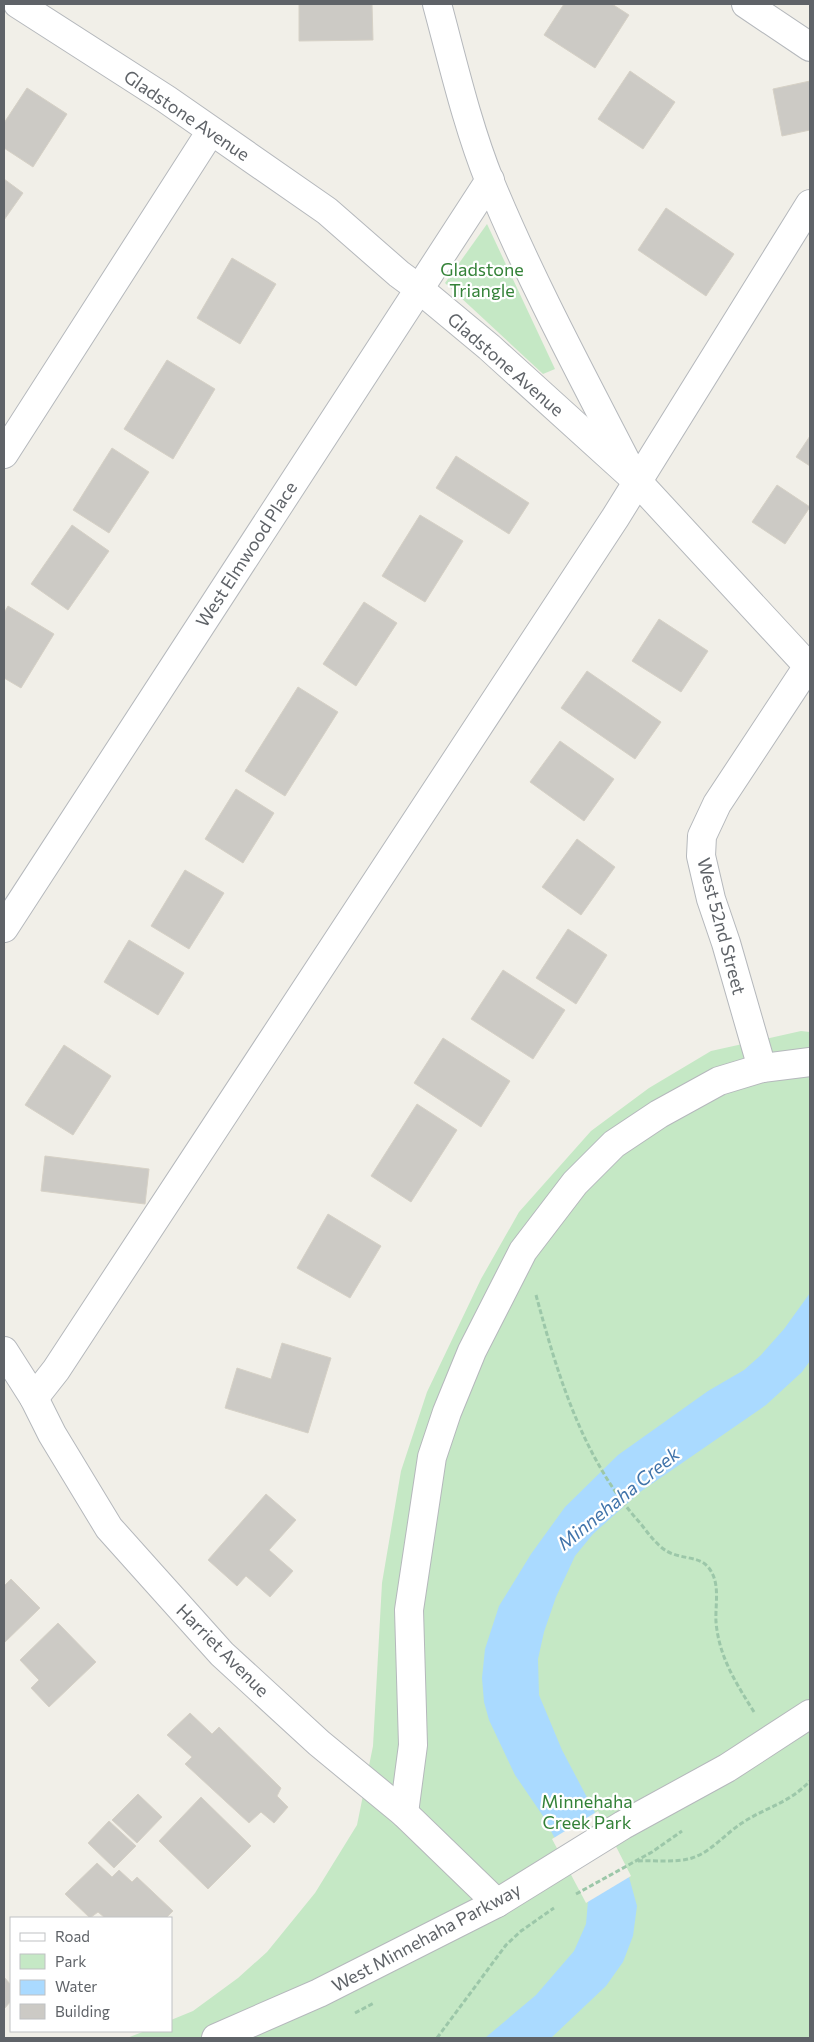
<svg xmlns="http://www.w3.org/2000/svg" width="814" height="2042" viewBox="0 0 814 2042" font-family="Commissioner,sans-serif">
<style>
.green{fill:#c5e8c5}
.water{fill:#aadaff}
.pier{fill:#f1efe8}
.building{fill:#cccac5;stroke:#d6d1c6}
.lines{fill:none;stroke-linecap:round;stroke-linejoin:round}
.minor-casing{stroke:#b5b8bc;stroke-width:30}
.path{stroke:#9cc7a9;stroke-width:3;stroke-dasharray:5 2.5;stroke-linecap:butt}
.minor{stroke:#fff;stroke-width:28}
.labels{text-anchor:middle;dominant-baseline:central;stroke-width:4.5;stroke-linejoin:round;paint-order:stroke}
.street-label{font-size:18px;fill:#5f6368;stroke:#fff}
.park-label{font-size:18px;fill:#348238;stroke:#fff}
.water-label{font-size:19px;font-style:italic;fill:#4174aa;stroke:#fff}
</style>
<rect width="100%" height="100%" fill="#f1efe8"/>
<g class="green">
<polygon points="487,224 555,369 543,374 445,283"/>
<polygon points="801,1031 810,1032 810,2038 127,2038 145,2031 171,2031 171,2020 193,2011 238,1978 267,1952 315,1893 357,1825 373,1746 382,1583 401,1471 427,1392 481,1279 519,1212 591,1131 649,1088 711,1051"/>
</g>
<polygon class="water" points="810,1293 810,1361 802,1372 766,1405 640,1492 593,1534 575,1556 556,1597 544,1632 538,1659 539,1695 562,1750 629,1877 637,1906 633,1936 623,1962 606,1986 551,2038 485,2038 536,1995 574,1951 586,1924 588,1901 543,1816 515,1775 489,1720 484,1702 482,1678 485,1649 499,1606 531,1554 565,1507 618,1455 708,1391 744,1370 761,1355 784,1329"/>
<polygon class="pier" points="598,1811 631,1876 586,1903 552,1839"/>
<g class="building">
<polygon points="299,4 372,4 373,40 299,41"/>
<polygon points="564,4 612,4 629,15 595,68 544,35"/>
<polygon points="630,71 675,102 643,149 598,119"/>
<polygon points="810,81 810,130 782,136 773,89"/>
<polygon points="27,88 67,114 33,167 4,148 4,123"/>
<polygon points="4,179 23,193 4,220"/>
<polygon points="666,208 734,254 706,296 638,250"/>
<polygon points="232,258 276,284 240,344 197,318"/>
<polygon points="167,360 215,389 173,459 124,429"/>
<polygon points="810,436 810,466 796,457"/>
<polygon points="112,448 149,472 109,533 73,510"/>
<polygon points="456,456 529,503 509,534 436,488"/>
<polygon points="777,485 810,507 785,544 752,522"/>
<polygon points="420,515 463,541 425,602 382,576"/>
<polygon points="72,525 109,551 68,610 31,584"/>
<polygon points="364,602 397,623 356,686 323,664"/>
<polygon points="8,606 54,634 21,688 4,678 4,613"/>
<polygon points="659,619 708,651 681,692 632,661"/>
<polygon points="587,671 661,722 635,759 561,708"/>
<polygon points="298,687 338,712 285,796 245,771"/>
<polygon points="560,741 614,779 584,821 530,782"/>
<polygon points="236,789 274,813 243,863 205,839"/>
<polygon points="577,839 615,867 581,915 542,887"/>
<polygon points="185,870 224,893 189,949 151,926"/>
<polygon points="568,929 607,955 576,1004 536,978"/>
<polygon points="129,940 184,973 158,1015 104,982"/>
<polygon points="503,970 565,1010 533,1059 471,1019"/>
<polygon points="443,1038 510,1081 481,1127 414,1083"/>
<polygon points="64,1045 111,1076 73,1135 25,1105"/>
<polygon points="417,1104 457,1130 411,1202 371,1176"/>
<polygon points="45,1156 149,1169 145,1204 41,1191"/>
<polygon points="328,1214 381,1246 350,1298 297,1268"/>
<polygon points="282,1343 331,1358 308,1433 225,1408 237,1368 271,1379"/>
<polygon points="266,1494 296,1520 269,1550 293,1571 270,1597 246,1576 237,1586 208,1560"/>
<polygon points="11,1579 40,1608 4,1643 4,1586"/>
<polygon points="58,1623 96,1662 49,1707 31,1688 39,1680 20,1660"/>
<polygon points="190,1713 212,1734 219,1727 281,1788 277,1796 288,1807 274,1823 261,1812 249,1823 185,1764 192,1757 167,1735"/>
<polygon points="138,1794 162,1817 137,1843 112,1820"/>
<polygon points="201,1797 251,1846 208,1889 159,1841"/>
<polygon points="109,1821 136,1846 114,1868 88,1843"/>
<polygon points="97,1863 112,1877 119,1870 132,1882 137,1877 173,1911 166,1918 105,1918 98,1912 90,1918 65,1894"/>
<polygon points="4,1977 11,1985 11,2001 4,2009"/>
</g>
<g class="lines">
<g class="minor-casing">
<g id="minor">
<polyline points="18,4 166,99 327,211 399,274 418,288 489,347 637,481 808,666"/>
<path d="M 437,4 C 453,63 467,125 490,182 C 530,279 580,372 628,465"/>
<polyline points="746,4 810,47"/>
<polyline points="4,454 211,131"/>
<polyline points="4,928 490,180"/>
<polyline points="762,1068 726,943 711,899 701,856 702,836 717,804 810,663"/>
<polyline points="4,1351 34,1398 52,1434 109,1528 152,1576 222,1654 319,1743 404,1813 497,1903"/>
<polyline points="34,1398 56,1370 615,518 810,204"/>
<polyline points="404,1813 413,1745 409,1610 432,1457 447,1412 472,1351 523,1251 575,1183 614,1144 659,1114 719,1081 762,1068 810,1062"/>
<polyline points="216,2038 319,1993 497,1903 623,1825 727,1768 810,1714"/>
</g>
</g>
<g class="path">
<path d="M 536,1295 C 558,1376 583,1460 641,1524 C 647,1532 653,1540 661,1547 C 677,1561 697,1554 708,1567 C 721,1582 715,1604 716,1622 C 719,1657 736,1683 754,1712"/>
<path d="M 638,1861 C 655,1860 676,1863 692,1858 C 711,1852 725,1834 742,1823 C 766,1807 788,1804 810,1781"/>
<polyline points="576,1894 652,1852 682,1831"/>
<polyline points="355,2013 374,2003"/>
<polyline points="437,2038 506,1945 521,1931 554,1908"/>
</g>
<use href="#minor" class="minor"/>
</g>
<g class="labels">
<g class="street-label">
<text transform="translate(187 115) rotate(34)">Gladstone Avenue</text>
<text transform="translate(506 364) rotate(41)">Gladstone Avenue</text>
<text transform="translate(246 554) rotate(-57)">West Elmwood Place</text>
<text transform="translate(722 926) rotate(75)">West 52nd Street</text>
<text transform="translate(223 1650) rotate(45)">Harriet Avenue</text>
<text transform="translate(426 1937) rotate(-28)">West Minnehaha Parkway</text>
</g>
<g class="park-label">
<text x="482" y="269">Gladstone<tspan x="482" dy="21">Triangle</tspan></text>
<text x="587" y="1801">Minnehaha<tspan x="587" dy="21">Creek Park</tspan></text>
</g>
<g class="water-label">
<text transform="translate(618 1498) rotate(-39)">Minnehaha Creek</text>
</g>
</g>
<rect width="814" height="2042" fill="none" stroke="#5f6368" stroke-width="10"/>
<rect x="10" y="1917" width="162" height="115" fill="#ffffff" stroke="#bfc1c3"/>
<rect x="20" y="1933" width="25" height="8" fill="#ffffff" stroke="#bfc1c3"/>
<text x="55" y="1942" font-size="15" fill="#5f6368">Road</text>
<rect x="20" y="1954" width="25" height="15" fill="#c5e8c5" stroke="#bfc1c3"/>
<text x="55" y="1967" font-size="15" fill="#5f6368">Park</text>
<rect x="20" y="1980" width="25" height="15" fill="#aadaff" stroke="#bfc1c3"/>
<text x="55" y="1992" font-size="15" fill="#5f6368">Water</text>
<rect x="20" y="2004" width="25" height="15" fill="#cccac5" stroke="#bfc1c3"/>
<text x="55" y="2017" font-size="15" fill="#5f6368">Building</text>
</svg>
